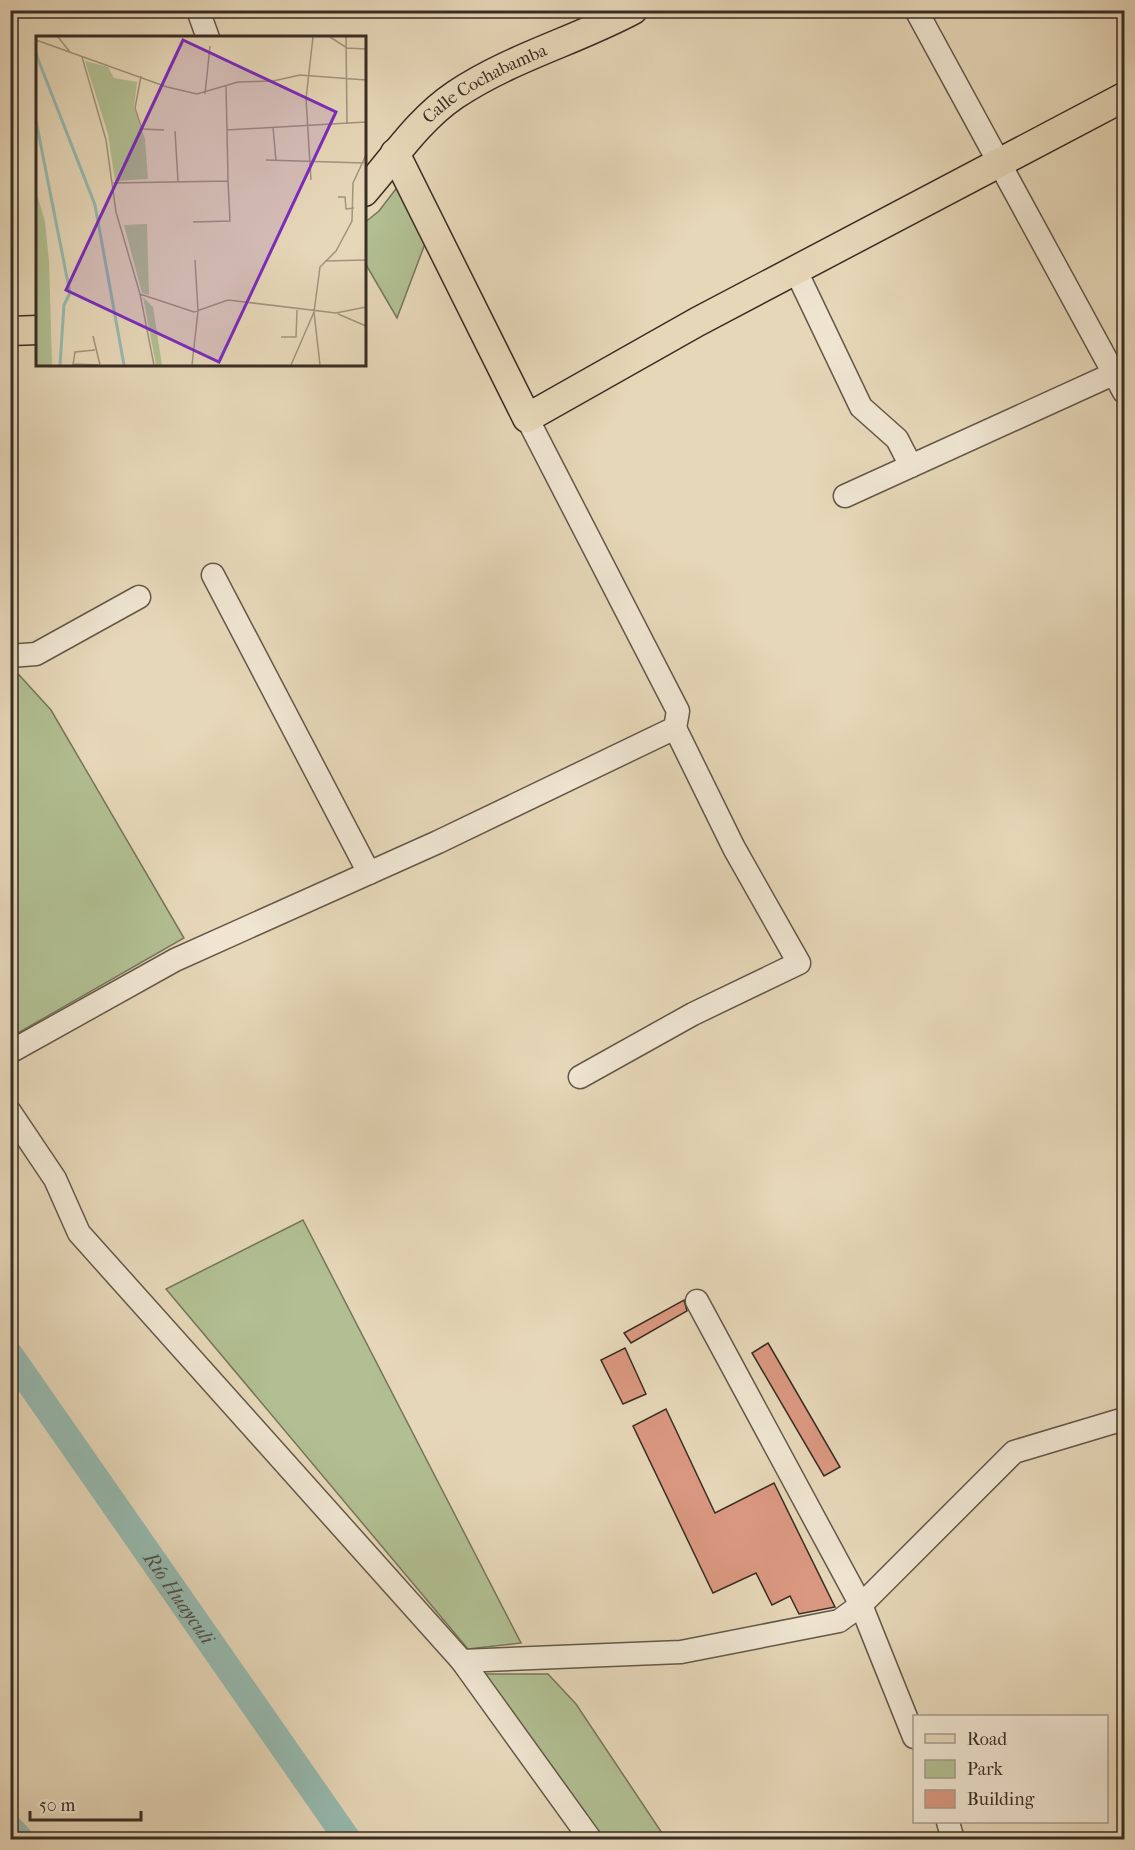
<svg xmlns="http://www.w3.org/2000/svg" width="1135" height="1850" viewBox="0 0 1135 1850" font-family="'IM FELL French Canon',serif">
<style>
.green{fill:#b1bf92;stroke:#75765b;stroke-width:1.5}
.lines{fill:none;stroke-linecap:round;stroke-linejoin:round}
.river{stroke:#96bab0;stroke-width:27}
.building{fill:#da9880;stroke:#392d24;stroke-width:1.5}
.minor-casing{stroke:#645849;stroke-width:25}
.major-casing{stroke:#392d24;stroke-width:31}
.minor{stroke:#efe5d1;stroke-width:22}
.major{stroke:#e6d7b8;stroke-width:28}
.labels{text-anchor:middle;dominant-baseline:central;stroke-width:4.5;stroke-linejoin:round;paint-order:stroke}
.street-label{font-size:18px;fill:#392d24;stroke:#efe5d1}
.water-label{font-size:20px;font-style:italic;fill:#505047;stroke:#efe5d1}
.inset-river{fill:none;stroke:#96bab0;stroke-width:3}
.inset-road{fill:none;stroke:#a1937d;stroke-width:1.5}
.view{fill:#7b2cbf;fill-opacity:0.15;stroke:#7b2cbf;stroke-width:3}
.inset-edge{fill:none;stroke:#392d24;stroke-width:3}
</style>
<rect width="100%" height="100%" fill="#e6d7b8"/>
<filter id="stains"><feTurbulence type="fractalNoise" baseFrequency=".00333" numOctaves="4"/><feColorMatrix values="0 0 0 0 .2 0 0 0 0 .09 0 0 0 0 .02 0 0 0 .5 -.17"/></filter>
<radialGradient id="worn" r=".72"><stop offset=".6" stop-color="#630" stop-opacity="0"/><stop offset="1" stop-color="#630" stop-opacity=".3"/></radialGradient>
<g class="green">
<polygon points="399,185 426,241 397,318 365,263 364,223 379,211"/>
<polygon points="10,665 51,710 184,938 11,1037"/>
<polygon points="303,1220 521,1643 468,1649 166,1289"/>
<polygon points="485,1674 548,1674 576,1704 666,1839 604,1839"/>
</g>
<g class="lines">
<g class="river">
<path id="s1" d="M 10,1355 L 348,1840"/>
<polyline points="10,1828 21,1840"/>
</g>
</g>
<g class="building">
<polygon points="684,1300 687,1311 631,1343 624,1333"/>
<polygon points="768,1343 840,1467 824,1476 752,1353"/>
<polygon points="625,1348 646,1394 623,1404 601,1360"/>
<polygon points="666,1409 715,1513 774,1483 835,1607 799,1614 790,1596 772,1605 756,1573 713,1593 633,1426"/>
</g>
<g class="lines">
<g class="minor-casing">
<g id="minor">
<polyline points="198,10 208,38"/>
<polyline points="916,10 1124,392"/>
<polyline points="796,271 861,407 897,439 911,466"/>
<polyline points="845,496 1124,369"/>
<polyline points="213,575 369,873"/>
<polyline points="10,656 36,654 139,597"/>
<polyline points="10,1052 175,960 438,842 675,728 678,711 527,418"/>
<polyline points="580,1077 693,1014 799,963 734,848 675,728"/>
<polyline points="10,1112 55,1179 79,1233 462,1661 591,1840"/>
<polyline points="697,1301 861,1605 914,1737"/>
<polyline points="462,1661 681,1652 839,1621 861,1605 1014,1452 1124,1419"/>
<polyline points="948,1822 953,1840"/>
</g>
</g>
<g class="major-casing">
<g id="major">
<polyline points="395,153 527,418 697,322 1124,97"/>
<path id="s2" d="M 364,192 C 393,159 418,120 455,95 C 510,58 575,41 633,10"/>
<polyline points="10,331 38,330"/>
</g>
</g>
<use href="#minor" class="minor"/>
<use href="#major" class="major"/>
</g>
<g class="labels">
<g class="street-label">
<text stroke="none"><textPath href="#s2" startOffset="165">Calle Cochabamba</textPath></text>
</g>
<g class="water-label">
<text stroke="none"><textPath href="#s1" startOffset="296">Río Huayculi</textPath></text>
</g>
</g>
<g transform="translate(36 36)">
<rect width="330" height="330" fill="#e6d7b8"/>
<path d="M 49,25 L 72,31 L 78,42 L 101,46 L 98,71 L 109,103 L 112,143 L 79,145 L 72,98 ZM 0,155 L 9,186 L 13,225 L 16,329 L 0,329 ZM 111,188 L 113,259 L 106,257 L 88,189 ZM 107,261 L 117,271 L 126,329 L 120,329 Z" fill="#b1bf92"/>
<path class="inset-river" d="M 0,18 L 59,169 L 88,329M 0,85 L 34,257 L 28,269 L 24,329"/>
<path class="inset-road" d="M 22,1 L 34,16M 294,1 L 311,12 L 330,13M 310,1 L 311,87M 0,4 L 131,51 L 161,58 L 202,46 L 237,45 L 264,39 L 330,44M 46,21 L 70,104 L 80,176 L 104,258 L 118,329M 105,40 L 99,72 L 106,93 L 128,94M 190,50 L 191,94 L 330,86M 169,58 L 174,10M 237,91 L 240,125M 139,95 L 142,145M 230,124 L 328,127M 275,144 L 270,63 L 277,1M 77,147 L 192,145 L 191,94M 302,161 L 309,161 L 310,173 L 318,172M 157,186 L 194,185 L 192,145M 289,225 L 330,224M 104,258 L 158,276 L 192,264 L 300,277 L 330,271M 302,278 L 330,290M 57,300 L 64,329M 245,301 L 260,301 L 261,274M 37,328 L 62,329M 37,329 L 39,316 L 59,314M 156,329 L 162,275 L 159,224M 255,329 L 278,276M 284,329 L 278,276 L 284,231 L 300,215 L 316,185 L 317,147 L 330,119"/>
<path class="view" d="M 147,4 L 300,76 L 183,326 L 30,254 Z"/>
<rect width="330" height="330" class="inset-edge"/>
</g>
<rect width="1135" height="1850" fill="none" stroke="#e6d7b8" stroke-width="36"/>
<rect x="12" y="12" width="1111" height="1826" fill="none" stroke="#392d24" stroke-width="3"/>
<rect x="18" y="18" width="1099" height="1814" fill="none" stroke="#392d24" stroke-width="1.5"/>
<rect x="913" y="1715" width="195" height="108" fill="#efe5d1" stroke="#a69b8c" stroke-width="1.5"/>
<rect x="925" y="1734" width="30" height="9" fill="#e6d7b8" stroke="#a69b8c" stroke-width="1.5"/>
<text x="967" y="1745" font-size="18" fill="#392d24">Road</text>
<rect x="925" y="1760" width="30" height="18" fill="#b1bf92" stroke="#a69b8c" stroke-width="1.5"/>
<text x="967" y="1775" font-size="18" fill="#392d24">Park</text>
<rect x="925" y="1790" width="30" height="18" fill="#da9880" stroke="#a69b8c" stroke-width="1.5"/>
<text x="967" y="1805" font-size="18" fill="#392d24">Building</text>
<path d="M30 1811v9h111v-9" fill="none" stroke="#392d24" stroke-width="3"/>
<text x="39" y="1811" font-size="18" fill="#392d24" stroke="#efe5d1" stroke-width="4.5" paint-order="stroke">50 m</text>
<rect width="100%" height="100%" filter="url(#stains)"/>
<rect width="100%" height="100%" fill="url(#worn)"/>
</svg>
